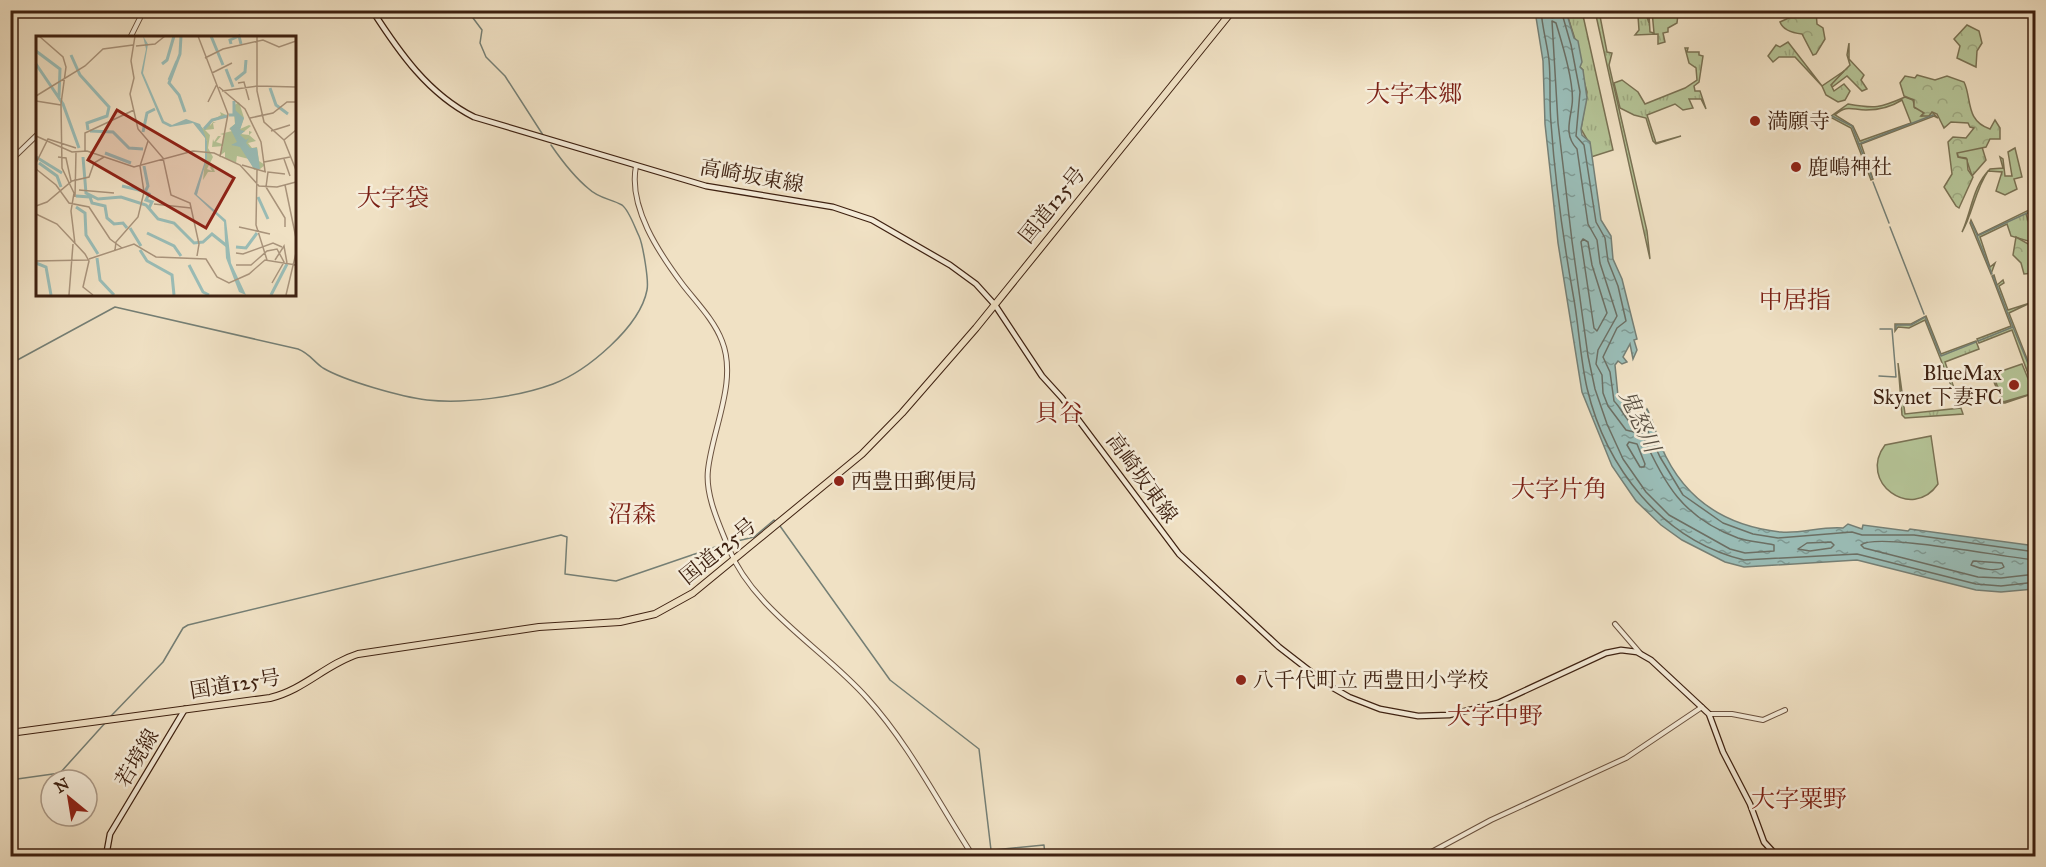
<svg xmlns="http://www.w3.org/2000/svg" width="2046" height="867" viewBox="0 0 2046 867" font-family="'IM FELL Great Primer','Noto Serif JP',serif">
<style>
.grass{fill:url(#grass-tufts);stroke:#7a7254;stroke-width:1.5;fill-rule:evenodd}
.forest{fill:url(#forest-crowns);stroke:#7a7254;stroke-width:1.5}
.pitch{fill:#b5c497;stroke:#7a7254;stroke-width:1.5}
.water{fill:url(#water-ripples);stroke:#757f75;stroke-width:1.5}
.lines{fill:none;stroke-linecap:round;stroke-linejoin:round}
.shore{stroke:#6c6f64;stroke-width:1.5}
.stream{stroke:#757f75;stroke-width:1.5}
.tertiary-casing{stroke:#6a513e;stroke-width:6}
.secondary-casing{stroke:#3e2111;stroke-width:7}
.trunk-casing{stroke:#3e2111;stroke-width:8}
.tertiary{stroke:#f5ecd9;stroke-width:4}
.secondary{stroke:#f5ecd9;stroke-width:4.5}
.trunk{stroke:#f0e1c4;stroke-width:6}
.poi-dot{fill:#8f2418;stroke:#f5ecd9;stroke-width:2}
.labels{text-anchor:middle;dominant-baseline:central;stroke-width:5;stroke-linejoin:round;paint-order:stroke}
.poi-label{font-size:21px;fill:#3e2111;stroke:#f5ecd9;text-anchor:start}
.street-label{font-size:21px;fill:#3e2111;stroke:#f5ecd9}
.water-label{font-size:22px;font-style:italic;fill:#5a5043;stroke:#f5ecd9}
.quarter-label{font-size:24px;fill:#7a1f14;stroke:#f5ecd9}
.inset-river{fill:none;stroke:#9abdb7;stroke-width:3}
.inset-road{fill:none;stroke:#a9947c;stroke-width:1.5}
.view{fill:#8f2418;fill-opacity:0.15;stroke:#8f2418;stroke-width:3}
.inset-edge{fill:none;stroke:#3e2111;stroke-width:3}
</style>
<defs>
<pattern id="grass-tufts" width="24" height="20" patternUnits="userSpaceOnUse" patternTransform="scale(1.5)"><rect width="24" height="20" fill="#b5c497"/><path d="M3 7l-1-3M5 7V3M7 7l1-3M15 17l-1-3M17 17v-4M19 17l1-3" fill="none" stroke="#9da881"/></pattern>
<pattern id="forest-crowns" width="20" height="18" patternUnits="userSpaceOnUse" patternTransform="scale(1.5)"><rect width="20" height="18" fill="#b5c497"/><path d="M2 6a3 3 0 1 1 6 0M12 15a3 3 0 1 1 6 0" fill="none" stroke="#9da881"/></pattern>
<pattern id="water-ripples" width="26" height="14" patternUnits="userSpaceOnUse" patternTransform="scale(1.5)"><rect width="26" height="14" fill="#9abdb7"/><path d="M2 4q2-2 4 0t4 0M15 11q2-2 4 0t4 0" fill="none" stroke="#7f9993"/></pattern>
</defs>
<rect width="100%" height="100%" fill="#f0e1c4"/>
<filter id="stains"><feTurbulence type="fractalNoise" baseFrequency=".00333" numOctaves="4"/><feColorMatrix values="0 0 0 0 .2 0 0 0 0 .09 0 0 0 0 .02 0 0 0 .5 -.17"/></filter>
<radialGradient id="worn" r=".72"><stop offset=".6" stop-color="#630" stop-opacity="0"/><stop offset="1" stop-color="#630" stop-opacity=".3"/></radialGradient>
<g class="grass">
<polygon points="1566,11 1582,11 1613,150 1591,157 1588,141 1581,129 1587,92 1582,74 1583,70 1580,67 1579,52"/>
<polygon points="1595,11 1599,11 1607,52 1612,53 1609,65 1647,231 1650,259"/>
<polygon points="1641,11 1645,11 1649,23 1649,15 1650,32 1654,33 1652,11 1678,11 1680,16 1678,14 1677,23 1668,28 1668,32 1663,33 1665,42 1658,44 1658,34 1635,35 1639,30 1638,16 1642,16"/>
<polygon points="1788,42 1822,86 1795,57 1779,57 1773,62 1768,56 1776,45 1780,47"/>
<polygon points="1849,43 1849,59 1864,75 1861,80 1867,89 1862,91 1847,76 1831,88 1832,83 1850,65 1847,55"/>
<polygon points="1685,48 1688,48 1687,52 1699,52 1699,55 1703,56 1699,82 1694,86 1695,91 1700,91 1706,109 1701,99 1689,99 1693,108 1683,110 1675,104 1647,115 1656,143 1681,136 1656,144 1653,141 1646,118 1634,115 1620,108 1614,83 1622,80 1638,92 1645,104 1685,88 1697,80 1696,68 1689,63"/>
<path d="M 1905,97 L 1913,100 L 1915,108 L 1921,109 L 1924,113 L 1921,116 L 1932,112 L 1938,118 L 1934,116 L 1861,144 L 1873,179 L 1871,180 L 1851,128 L 1830,117 L 1848,104 C 1875,109 1880,108 1905,97 ZM 1902,100 L 1911,123 L 1860,141 L 1853,126 L 1835,115 C 1847,104 1852,110 1866,110 C 1879,110 1891,107 1902,100 Z"/>
<polygon points="1982,147 1986,160 1972,176 1966,158 1958,157 1957,152"/>
<path d="M 2015,148 L 2022,177 L 2014,179 L 2017,189 L 2005,195 L 1996,191 L 2002,172 L 1988,171 C 1975,190 1973,213 1962,232 C 1971,213 1973,185 1990,169 L 2003,168 L 2000,157 L 2003,159 L 2005,176 L 2012,176 L 2008,152 Z"/>
<polygon points="2035,207 2035,210 2026,214 2035,243 2011,236 2007,224 1980,237 1990,267 1995,263 1991,274 1970,223 1971,220 1978,235"/>
<polygon points="1994,275 1997,285 2003,280 2004,283 1999,286 2008,310 2030,303 2009,313 2035,379 2035,393 2005,403 2003,403 2002,401 1991,375 1995,374 1994,381 2003,402 2031,394 2034,390 2012,330 1979,343 1977,339 2011,326 1992,276"/>
<polygon points="1926,316 1941,354 1976,341 1979,349 1945,362 1963,414 1905,418 1902,415 1898,363 1905,414 1960,408 1925,320 1909,328 1898,327 1895,331 1895,324 1911,324"/>
</g>
<g class="forest">
<path d="M 1787,11 L 1816,11 L 1817,24 L 1823,28 L 1825,39 L 1816,54 L 1813,55 L 1802,34 C 1793,33 1783,30 1780,22 L 1791,17 Z"/>
<polygon points="1967,25 1979,31 1982,43 1977,51 1976,67 1957,58 1960,46 1954,39"/>
<polygon points="1844,71 1831,85 1834,91 1844,84 1850,91 1845,100 1838,102 1826,95 1822,86"/>
<path d="M 1917,75 L 1935,80 L 1947,76 L 1964,82 C 1972,98 1965,121 1990,129 L 1995,120 L 2000,128 L 2000,139 L 1990,139 L 1986,147 L 1957,153 L 1958,157 L 1967,159 L 1968,170 L 1973,177 L 1959,208 L 1956,206 L 1944,187 L 1952,174 L 1948,142 L 1953,137 L 1966,138 L 1974,128 L 1970,127 L 1968,123 L 1951,122 L 1944,128 L 1937,114 L 1932,112 L 1929,116 L 1921,116 L 1924,113 L 1914,107 L 1914,100 L 1904,96 L 1900,83 L 1905,76 L 1915,78 Z"/>
<polygon points="2016,237 2028,244 2035,242 2035,273 2024,274 2021,263 2013,255"/>
</g>
<g class="pitch">
<polygon points="2022,364 2034,393 2003,402 1993,374"/>
<path d="M 1931,436 L 1938,484 C 1912,522 1857,482 1885,445 Z"/>
</g>
<path class="water" d="M 1535,11 L 1566,11 L 1574,38 L 1578,41 L 1582,62 L 1580,67 L 1583,70 L 1587,98 L 1581,129 L 1582,135 L 1590,142 L 1601,220 L 1611,236 L 1613,259 L 1622,279 L 1637,339 L 1634,340 L 1637,350 L 1633,359 L 1630,344 L 1623,357 L 1627,362 L 1622,364 L 1618,361 L 1615,365 L 1618,396 L 1637,420 L 1640,415 L 1643,418 L 1647,409 C 1652,417 1656,435 1661,446 C 1683,498 1724,526 1781,532 C 1801,534 1822,526 1843,528 L 1848,524 L 1862,529 L 1863,525 L 1908,531 L 1910,529 L 2035,546 L 2035,589 L 2001,592 L 1976,590 L 1857,560 L 1744,567 L 1725,562 L 1682,540 L 1661,525 L 1636,501 L 1612,466 L 1582,392 L 1558,243 L 1545,124 L 1543,61 Z"/>
<g class="lines">
<g class="shore">
<path d="M 1541,10 C 1542,27 1547,43 1549,60 C 1551,81 1549,102 1551,123 C 1555,180 1563,238 1573,294 C 1579,326 1580,357 1587,388 C 1606,468 1662,540 1744,560 L 1857,554 L 1976,584 L 2001,586 L 2036,582"/>
<path d="M 1561,10 L 1571,45 L 1580,92 L 1576,136 L 1584,145 L 1596,222 L 1605,238 L 1608,261 L 1618,286 L 1626,321 L 1617,328 L 1603,357 L 1610,372 L 1614,401 C 1621,408 1624,417 1632,424 L 1645,425 L 1660,457 L 1683,495 L 1723,523 L 1753,534 L 1778,538 L 1852,532 L 1862,535 L 1914,535 L 2036,552"/>
<path d="M 1552,21 L 1556,23 C 1562,43 1575,85 1572,105 C 1570,121 1564,135 1577,149 L 1588,224 L 1597,240 L 1600,263 L 1617,316 L 1598,350 L 1596,364 L 1602,375 L 1603,393 L 1608,406 L 1626,430 L 1642,434 C 1664,484 1683,518 1738,538 C 1750,542 1762,542 1774,545 L 1774,551 L 1745,553 L 1730,549 L 1669,515 L 1646,492 L 1623,459 L 1607,424 L 1595,389 L 1588,356 L 1572,241 L 1558,123 Z"/>
<polygon points="1583,239 1588,242 1592,265 1607,313 1597,331 1594,328 1581,242"/>
<polygon points="1629,442 1637,444 1645,464 1644,467 1640,467 1627,445"/>
<polygon points="1831,542 1834,545 1831,548 1810,551 1798,549 1807,543"/>
<path d="M 2036,560 C 2008,558 1876,532 1861,545 L 1864,548 L 1978,577 L 2001,578 L 2036,574"/>
<path d="M 1973,561 L 2002,563 L 2004,567 C 1997,572 1980,569 1971,565 Z"/>
</g>
<g class="stream">
<polyline points="467,10 482,30 480,43 486,57 505,76 543,135"/>
<polyline points="1832,116 1852,126 1872,178"/>
<polyline points="1859,144 1933,115"/>
<polyline points="1873,182 1889,223"/>
<polyline points="1971,222 1977,235"/>
<polyline points="1890,227 1924,314"/>
<polyline points="1992,274 1977,236 2036,209"/>
<polyline points="1993,276 2013,327"/>
<polyline points="1880,329 1891,329"/>
<polyline points="1896,329 1896,325 1911,325 1925,317 1941,356 1976,342"/>
<polyline points="1978,341 2013,327 2036,383"/>
<path d="M 10,364 L 115,307 L 298,349 C 309,353 314,362 323,368 C 345,381 402,397 427,400 C 465,404 518,397 553,384 C 587,371 640,327 647,290 C 649,281 643,245 639,236 C 635,228 629,210 622,205 C 611,199 598,198 589,189 C 573,176 562,161 551,145"/>
<polyline points="1879,376 1896,377 1892,329"/>
<polyline points="780,526 890,680 979,749 991,850"/>
<polyline points="729,543 754,537 774,520 776,523"/>
<polyline points="111,716 163,662 183,628 188,625 561,535 567,537 565,574 616,581 724,544"/>
<polyline points="10,780 60,773 106,722"/>
<polyline points="974,852 1044,845 1045,856"/>
<polyline points="936,856 966,853"/>
</g>
<g class="tertiary-casing">
<g id="tertiary">
<polyline points="130,38 144,10"/>
<polyline points="10,161 38,134"/>
<path d="M 636,166 C 628,207 659,253 683,285 C 697,303 714,320 722,341 C 738,381 712,430 708,470 C 705,496 720,526 729,549 C 754,610 825,650 867,698 C 909,744 939,804 973,856"/>
<polyline points="1615,624 1640,653"/>
<polyline points="1709,714 1732,714 1763,720 1785,710"/>
<polyline points="1424,856 1491,820 1626,758 1702,707"/>
</g>
</g>
<g class="secondary-casing">
<g id="secondary">
<path d="M 372,10 C 399,52 428,94 474,117 L 706,186 L 833,207 L 872,220 L 950,265 L 976,284 L 995,305 L 1042,376 L 1062,398 L 1179,554 L 1279,647 L 1328,685 L 1349,697 L 1380,709 L 1418,716 L 1449,715 L 1498,703 L 1606,653 L 1621,650 L 1637,652 L 1651,660 L 1709,714 L 1723,752 L 1750,804 L 1764,842 L 1777,856"/>
<polyline points="106,856 110,834 185,709"/>
</g>
</g>
<g class="trunk-casing">
<path id="trunk" d="M 10,733 L 270,698 C 304,690 326,664 358,654 L 539,627 L 620,622 L 655,614 L 693,593 L 862,454 L 902,413 L 976,328 L 1233,10"/>
</g>
<use href="#tertiary" class="tertiary"/>
<use href="#secondary" class="secondary"/>
<use href="#trunk" class="trunk"/>
</g>
<g class="poi-dot">
<circle cx="1755" cy="121" r="6"/>
<circle cx="1796" cy="167" r="6"/>
<circle cx="2014" cy="385" r="6"/>
<circle cx="839" cy="481" r="6"/>
<circle cx="1241" cy="680" r="6"/>
</g>
<g class="labels">
<g class="poi-label">
<text x="1767" y="121">満願寺</text>
<text x="1808" y="167">鹿嶋神社</text>
<text x="2002" y="373" text-anchor="end">BlueMax<tspan x="2002" dy="24">Skynet下妻FC</tspan></text>
<text x="851" y="481">西豊田郵便局</text>
<text x="1253" y="680">八千代町立 西豊田小学校</text>
</g>
<g class="street-label">
<text transform="translate(752 176) rotate(10)">高崎坂東線</text>
<text transform="translate(1052 205) rotate(-51)">国道125号</text>
<text transform="translate(1142 478) rotate(54)">高崎坂東線</text>
<text transform="translate(718 551) rotate(-39)">国道125号</text>
<text transform="translate(235 684) rotate(-9)">国道125号</text>
<text transform="translate(137 758) rotate(-59)">若境線</text>
</g>
<g class="water-label">
<text transform="translate(1640 421) rotate(65)">鬼怒川</text>
</g>
<g class="quarter-label">
<text x="1414" y="94">大字本郷</text>
<text x="393" y="198">大字袋</text>
<text x="1795" y="300">中居指</text>
<text x="1059" y="413">貝谷</text>
<text x="1559" y="489">大字片角</text>
<text x="632" y="514">沼森</text>
<text x="1495" y="716">大字中野</text>
<text x="1799" y="799">大字粟野</text>
</g>
</g>
<g transform="translate(36 36)">
<rect width="260" height="260" fill="#f0e1c4"/>
<path d="M 203,66 L 208,82 L 204,93 L 213,89 L 215,90 L 205,98 L 213,99 L 213,95 L 216,96 L 213,99 L 220,105 L 212,107 L 216,112 L 221,111 L 223,125 L 229,129 L 224,133 L 218,134 L 213,123 L 201,120 L 200,127 L 189,122 L 189,116 L 183,120 L 187,110 L 176,111 L 177,103 L 178,106 L 182,100 L 185,100 L 180,106 L 186,108 L 188,99 L 184,98 L 196,95 L 193,93 L 199,88 L 197,70 ZM 184,76 L 192,80 L 175,86 L 174,90 L 177,86 L 180,87 L 177,87 L 178,93 L 169,94 L 174,99 L 172,112 L 177,121 L 171,133 L 176,135 L 174,131 L 176,129 L 179,136 L 172,136 L 167,144 L 171,105 L 160,87 L 168,93 L 175,85 L 185,79 Z" fill="#b5c497"/>
<path d="M 107,0 L 112,8 L 107,37 L 128,85 L 136,89 L 150,83 L 164,88 L 167,94 L 171,105 L 171,122 L 161,159 L 190,184 L 195,227 L 210,259 L 203,256 L 190,222 L 188,186 L 158,158 L 169,125 L 169,102 L 157,87 L 134,91 L 126,87 L 105,37 L 110,13 ZM 199,74 L 208,82 L 204,94 L 209,95 L 204,99 L 210,104 L 213,102 L 210,107 L 214,112 L 221,112 L 224,133 L 218,133 L 204,111 L 195,109 L 201,106 L 194,92 L 199,88 Z" fill="#9abdb7"/>
<path class="inset-river" d="M 145,0 L 144,18 L 133,47 L 143,59 L 149,76M 175,0 L 187,29M 195,8 L 194,4 L 203,0 L 205,8M 0,15 L 24,33 L 23,61M 35,19 L 44,39 L 73,71 L 71,80 L 51,87 L 52,94M 0,28 L 27,68 L 43,112M 126,28 L 131,24 L 138,0M 190,33 L 197,51M 133,44 L 141,25M 199,44 L 209,36 L 210,24M 234,52 L 240,69 L 252,78M 193,79 L 198,79 L 198,65M 168,93 L 176,84 L 191,80M 54,95 L 77,96 L 93,112 L 107,113M 107,96 L 111,77 L 119,73M 69,117 L 95,127M 0,121 L 26,137M 47,121 L 50,157 L 62,163 L 85,161 L 110,169 L 122,183 L 138,187 L 158,207 L 167,206 L 176,198 L 191,210M 3,127 L 21,140 L 25,151M 108,130 L 112,150 L 109,156M 86,150 L 107,155M 109,156 L 113,158 L 110,164 L 116,166 L 113,172M 40,160 L 54,161 L 56,167 L 69,170 L 71,182 L 78,188 L 87,187 L 91,192M 222,161 L 232,183M 40,171 L 49,177 L 50,199 L 62,218M 94,192 L 105,210M 111,197 L 138,210 L 145,220M 200,211 L 210,212 L 221,197M 104,214 L 111,225 L 136,239 L 138,259M 61,222 L 64,244 L 78,259M 0,227 L 10,231 L 15,259M 153,229 L 167,256 L 173,259M 235,259 L 251,228"/>
<path class="inset-road" d="M 3,0 L 27,21 L 30,31 L 25,68 L 26,132 L 38,157 L 35,175 L 39,208M 99,0 L 95,25 L 98,42 L 94,58 L 102,93 L 127,122 L 135,159 L 154,167 L 163,208 L 161,220M 162,0 L 192,78 L 184,121M 221,0 L 221,55 L 228,86 L 248,104M 100,10 L 119,8 L 129,0M 169,22 L 187,13 L 227,4 L 243,11 L 260,5M 176,37 L 196,27M 202,47 L 208,46 L 213,64M 183,51 L 209,73 L 225,106 L 229,135M 186,55 L 221,50 L 260,51M 0,60 L 49,30 L 67,13 L 97,9M 0,65 L 25,69M 172,66 L 181,48M 214,82 L 237,77 L 251,66 L 260,66M 260,94 L 248,104 L 260,134M 235,95 L 254,89M 0,100 L 36,116 L 51,115 L 98,131 L 157,115 L 178,117 L 204,129 L 223,150 L 241,151 L 260,146M 49,115 L 49,97 L 98,74M 22,121 L 30,122 L 35,145M 248,123 L 254,140M 228,126 L 254,121M 0,127 L 12,103 L 40,112M 206,129 L 230,136M 0,133 L 20,149 L 33,167 L 53,171 L 74,203 L 86,212M 221,134 L 220,189 L 231,224M 249,149 L 260,202M 230,151 L 249,182 L 249,191M 230,151 L 232,136 L 249,138M 43,154 L 78,157M 39,161 L 40,116M 118,168 L 155,172M 0,170 L 11,166 L 36,145 L 53,141 L 58,127 L 68,121M 0,178 L 21,188 L 49,218 L 53,225 L 47,251 L 57,259M 203,191 L 234,198M 79,214 L 80,206 L 102,181 L 108,156 L 104,130 L 112,105M 200,217 L 207,218 L 237,207 L 246,211M 53,223 L 98,208 L 120,221 L 170,223 L 181,241 L 193,247 L 213,238 L 229,224 L 260,229M 239,224 L 248,210 L 251,227M 0,225 L 52,224M 200,229 L 215,229 L 231,215 L 241,213 L 248,226 L 236,247M 33,259 L 37,208M 250,259 L 260,217"/>
<path class="view" d="M 81,74 L 198,142 L 170,192 L 52,124 Z"/>
<rect width="260" height="260" class="inset-edge"/>
</g>
<rect width="2046" height="867" fill="none" stroke="#f0e1c4" stroke-width="36"/>
<rect x="12" y="12" width="2022" height="843" fill="none" stroke="#3e2111" stroke-width="3"/>
<rect x="18" y="18" width="2010" height="831" fill="none" stroke="#3e2111" stroke-width="1.5"/>
<g transform="translate(69 798) rotate(330)"><circle r="28" fill="#f5ecd9" stroke="#ac9b89" stroke-width="1.5"/>
<path d="M0-4.5L10 22L0 15L-10 22Z" fill="#8f2418"/>
<text y="-9" font-size="16" font-weight="bold" text-anchor="middle" fill="#3e2111">N</text>
</g>
<rect width="100%" height="100%" filter="url(#stains)"/>
<rect width="100%" height="100%" fill="url(#worn)"/>
</svg>
